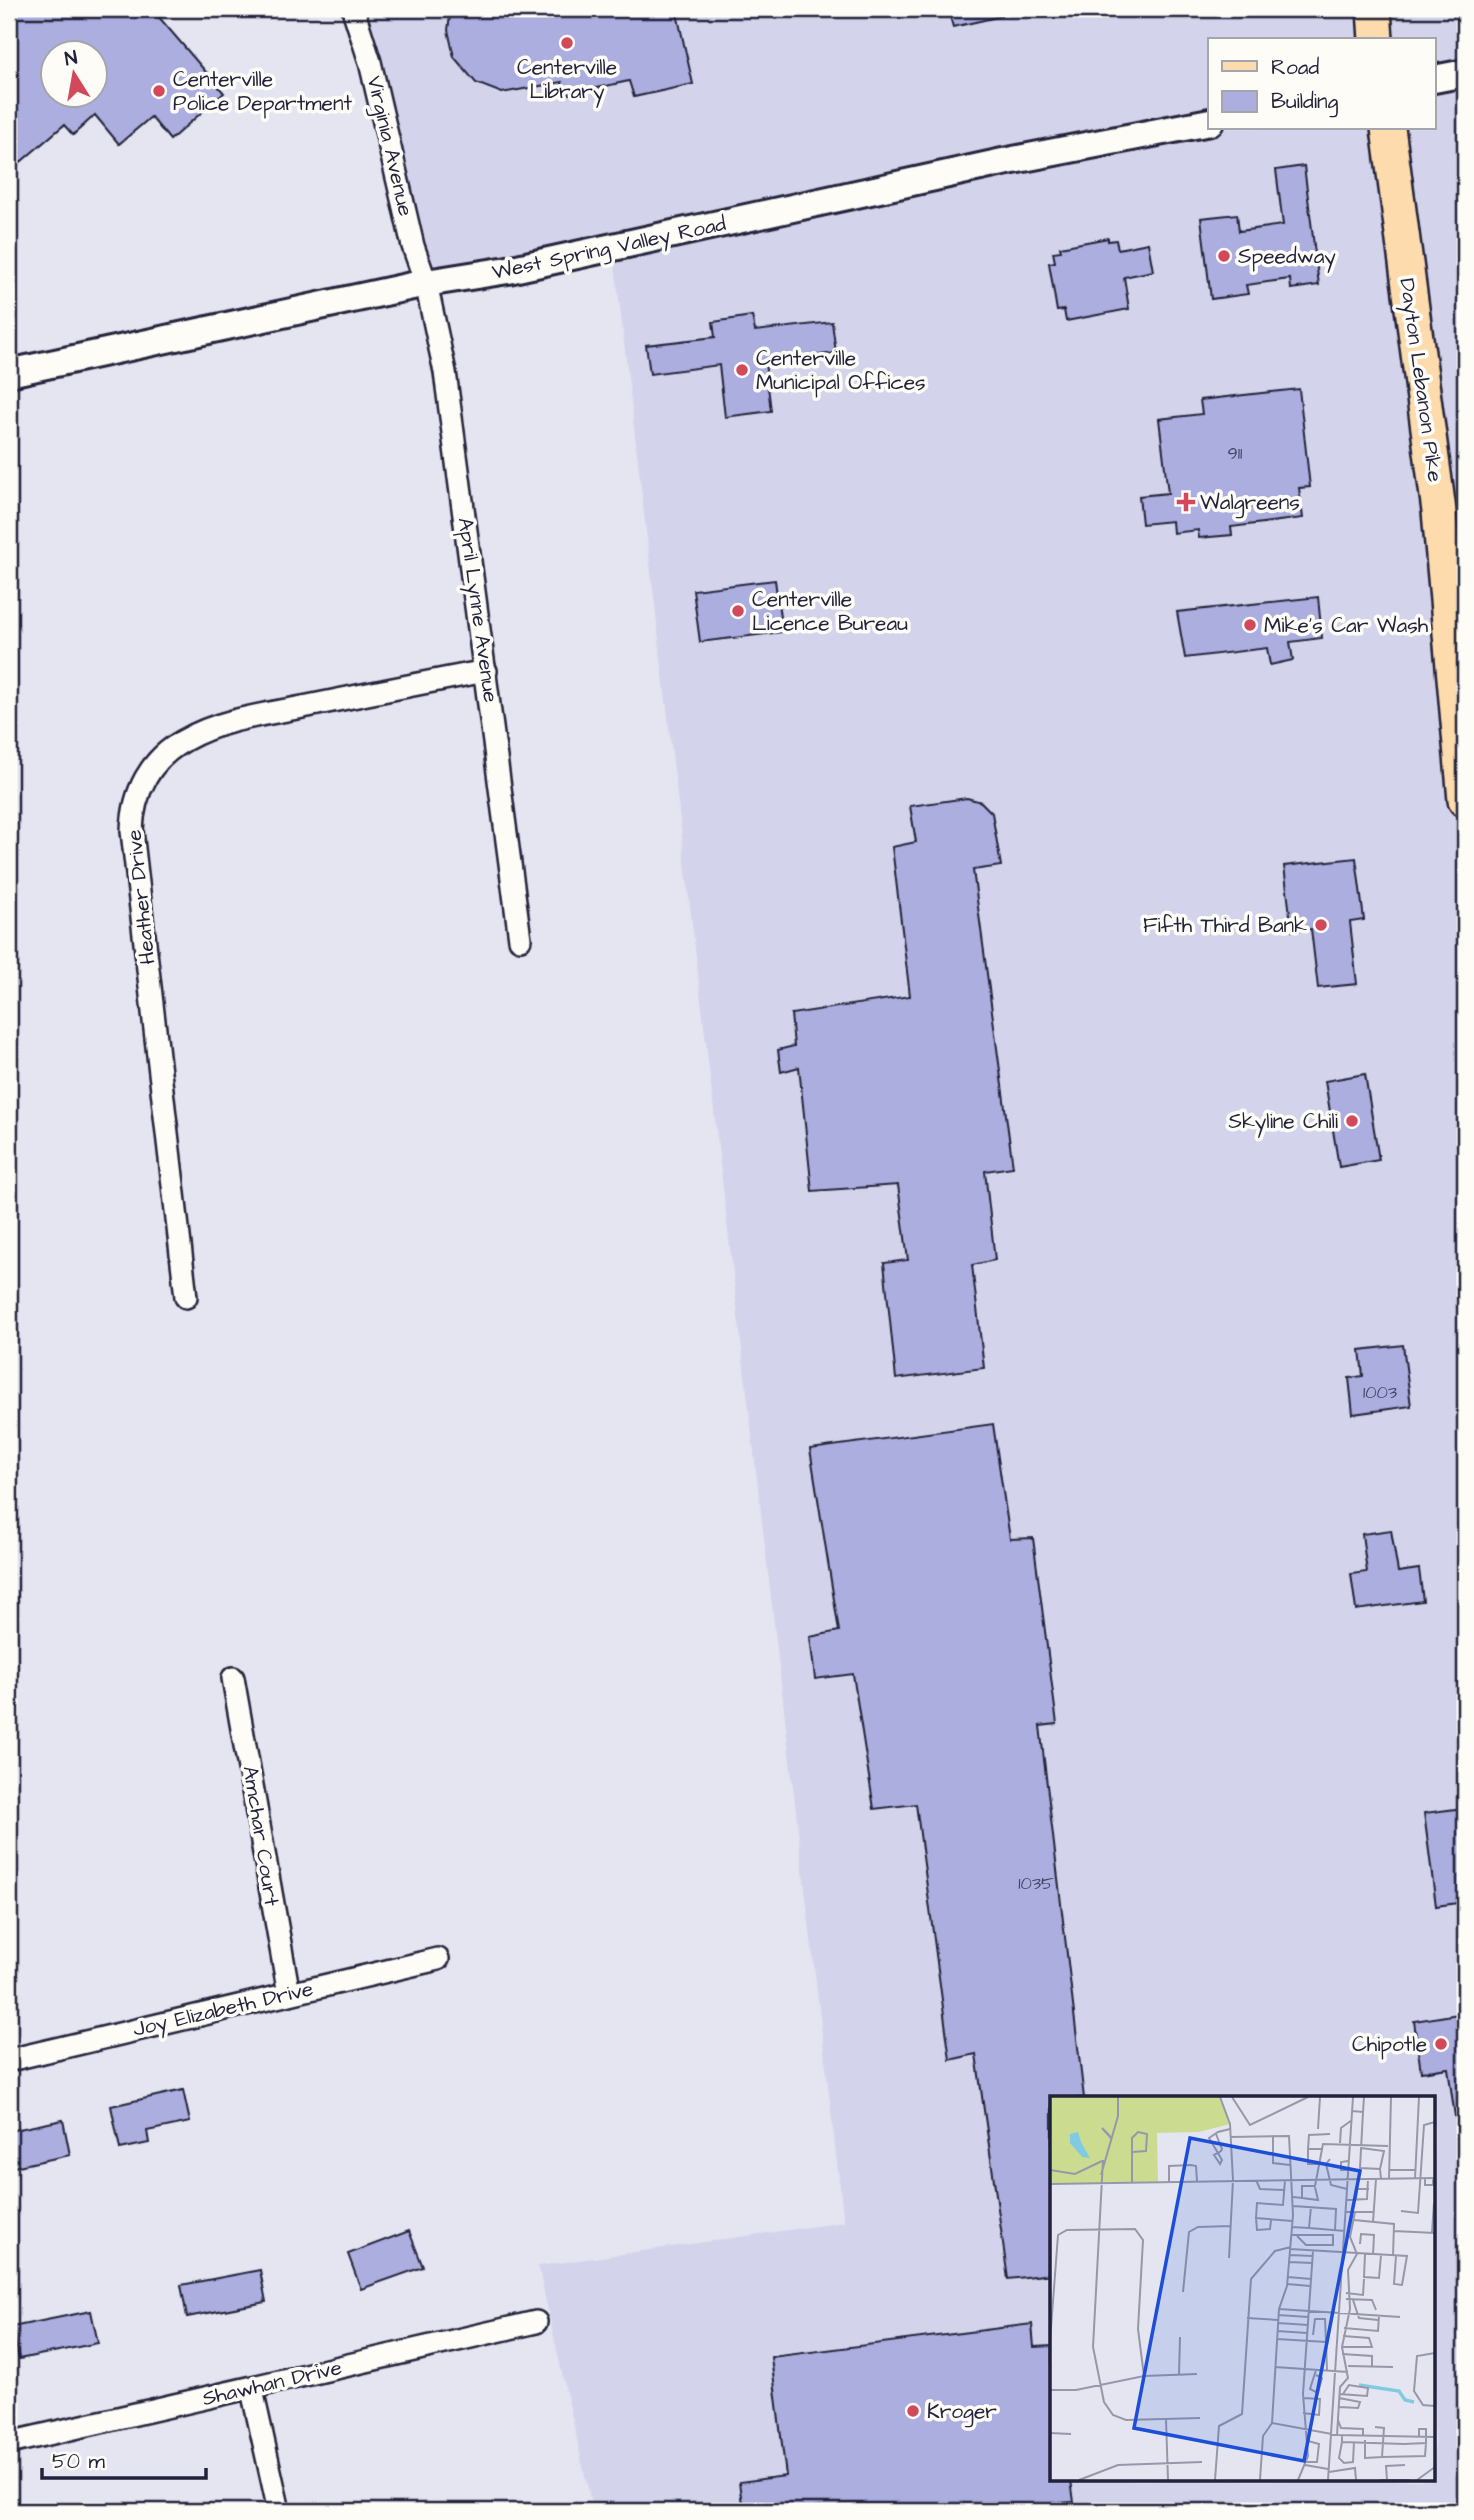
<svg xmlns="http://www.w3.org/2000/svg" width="1474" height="2520" viewBox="0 0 1474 2520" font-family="'Architects Daughter',sans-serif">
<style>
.built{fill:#d3d4eb;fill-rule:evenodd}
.building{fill:#abaedf;stroke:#22223b;stroke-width:2;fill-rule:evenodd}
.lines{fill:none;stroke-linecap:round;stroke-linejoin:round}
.minor-casing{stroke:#22223b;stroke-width:26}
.tertiary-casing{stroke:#22223b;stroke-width:32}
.primary-casing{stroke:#22223b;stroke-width:38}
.minor{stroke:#fdfcf7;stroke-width:21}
.tertiary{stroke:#fdfcf7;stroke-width:26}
.primary{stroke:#fedbac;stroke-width:33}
.poi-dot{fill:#d1495b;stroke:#fdfcf7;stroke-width:2.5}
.labels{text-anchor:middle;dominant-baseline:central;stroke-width:7;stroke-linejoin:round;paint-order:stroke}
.number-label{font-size:18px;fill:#444564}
.poi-label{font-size:21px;fill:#22223b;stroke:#fdfcf7;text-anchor:start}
.street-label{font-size:21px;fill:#22223b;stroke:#fdfcf7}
.inset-river{fill:none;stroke:#81cbe2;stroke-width:3.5}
.inset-road{fill:none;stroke:#9697a8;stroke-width:2}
.view{fill:#1d4ed8;fill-opacity:0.15;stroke:#1d4ed8;stroke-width:3.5}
.inset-edge{fill:none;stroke:#22223b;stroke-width:3.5}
</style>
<rect width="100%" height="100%" fill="#e4e5f0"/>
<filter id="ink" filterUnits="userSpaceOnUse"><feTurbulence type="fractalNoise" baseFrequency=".0143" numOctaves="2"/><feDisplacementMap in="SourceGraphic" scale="14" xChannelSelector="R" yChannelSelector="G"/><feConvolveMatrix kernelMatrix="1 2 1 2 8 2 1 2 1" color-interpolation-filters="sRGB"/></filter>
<g filter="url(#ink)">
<path class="built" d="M 356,9 L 1465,9 L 1465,2511 L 593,2511 L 538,2266 L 844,2222 L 613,248 L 426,283 ZM 1210,40 L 1434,40 L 1434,128 L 1210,128 ZM 1052,2098 L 1434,2098 L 1434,2480 L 1052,2480 Z"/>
<g class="building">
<path d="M 23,9 L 152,9 L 224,93 L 170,140 L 151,117 L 119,144 L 95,115 L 73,135 L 64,125 L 9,172 L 9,21 ZM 52,52 L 94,52 L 94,94 L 52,94 Z"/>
<polygon points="451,9 676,9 693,84 634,97 629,81 564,95 562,82 502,93 476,83 454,57 448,30"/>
<polygon points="948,9 1001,9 1002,16 953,27"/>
<polygon points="1304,166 1319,285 1291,289 1290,279 1246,285 1248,294 1211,299 1201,218 1237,214 1239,231 1283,225 1276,170"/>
<polygon points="1108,238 1108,241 1116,240 1118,249 1148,243 1153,271 1124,277 1129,309 1066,321 1064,310 1057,311 1049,263 1055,262 1053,252 1061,251 1060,247"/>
<polygon points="752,316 755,331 832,322 836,353 765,362 771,411 725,417 719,365 650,374 646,345 715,337 713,322"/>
<polygon points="1299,389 1310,487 1299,488 1303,518 1231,527 1232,535 1199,538 1198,530 1173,533 1172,521 1142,524 1139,496 1168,493 1159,419 1202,414 1200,400"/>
<polygon points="775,580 782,632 700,642 693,590"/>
<polygon points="1318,597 1322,638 1290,642 1293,660 1270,665 1267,648 1185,658 1177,612"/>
<polygon points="967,798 981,802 992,813 1001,866 973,870 1013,1167 985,1171 995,1260 972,1265 984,1368 896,1379 884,1263 908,1260 898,1185 812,1191 799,1067 781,1072 778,1050 794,1046 791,1014 910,996 892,847 916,842 910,806"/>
<polygon points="1356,858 1364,920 1350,922 1357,984 1318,988 1311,929 1292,931 1284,866"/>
<polygon points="1365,1074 1379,1160 1339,1167 1325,1081"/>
<polygon points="1403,1345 1411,1406 1353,1414 1349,1378 1363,1376 1360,1350"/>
<polygon points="993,1424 1010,1539 1033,1538 1057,1724 1040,1726 1084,2098 1052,2098 1052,2274 1008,2279 976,2054 950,2060 916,1804 874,1809 853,1674 815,1679 810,1637 839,1631 810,1449"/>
<polygon points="1391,1530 1398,1572 1419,1569 1423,1601 1356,1610 1351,1574 1367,1572 1362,1534"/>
<polygon points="1464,1808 1465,1902 1436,1906 1424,1813"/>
<polygon points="1465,2013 1465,2116 1455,2117 1448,2068 1421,2072 1414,2021"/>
<polygon points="183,2090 190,2122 147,2131 149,2143 120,2149 111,2106"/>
<polygon points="63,2120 70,2155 9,2168 9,2131"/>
<polygon points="409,2231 423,2267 361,2289 348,2254"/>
<polygon points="260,2270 266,2302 187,2317 181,2285"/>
<polygon points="91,2311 98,2343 19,2359 12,2327"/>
<polygon points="1032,2324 1034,2347 1052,2346 1052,2480 1071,2480 1074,2502 1064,2503 1066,2511 743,2511 739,2482 786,2476 771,2357"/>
</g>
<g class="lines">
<g class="minor-casing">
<g id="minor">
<polyline points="353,9 370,62 413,246 426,283 445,372 520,939"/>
<path d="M 186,1297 L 132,831 C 133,792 150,759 185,740 C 221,719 268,714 308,706 C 367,694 427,682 486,671"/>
<polyline points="233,1678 289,1994"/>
<polyline points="9,2060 438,1959"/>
<polyline points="252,2390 279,2511"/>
<polyline points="9,2443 536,2322"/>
</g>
</g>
<g class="tertiary-casing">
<g id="tertiary">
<polyline points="1434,79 1465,73"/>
<polyline points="9,373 426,283 508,270 1003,162 1210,122"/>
</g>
</g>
<g class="primary-casing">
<g id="primary">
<polyline points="1374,9 1376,40"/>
<polyline points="1388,128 1439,511 1465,800"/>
</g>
</g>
<use href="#minor" class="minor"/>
<use href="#tertiary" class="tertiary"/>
<use href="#primary" class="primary"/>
</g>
</g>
<g class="poi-dot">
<circle cx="567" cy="43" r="7"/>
<circle cx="159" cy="91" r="7"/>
<circle cx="1224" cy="256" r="7"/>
<circle cx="742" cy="370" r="7"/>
<path d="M1182.5 491.5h7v7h7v7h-7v7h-7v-7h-7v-7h7z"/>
<circle cx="738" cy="611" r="7"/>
<circle cx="1250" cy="625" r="7"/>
<circle cx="1321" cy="925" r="7"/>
<circle cx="1352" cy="1121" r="7"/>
<circle cx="1441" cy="2044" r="7"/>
<circle cx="913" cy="2411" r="7"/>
</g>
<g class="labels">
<g class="number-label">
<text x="1235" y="453">911</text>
<text x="1380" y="1392">1003</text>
<text x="1036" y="1883">1035</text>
</g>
<g class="poi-label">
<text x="567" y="67" text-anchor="middle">Centerville<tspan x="567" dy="24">Library</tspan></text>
<text x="173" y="79">Centerville<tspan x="173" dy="24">Police Department</tspan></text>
<text x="1238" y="256">Speedway</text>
<text x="756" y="358">Centerville<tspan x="756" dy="24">Municipal Offices</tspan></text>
<text x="1200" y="502">Walgreens</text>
<text x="752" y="599">Centerville<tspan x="752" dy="24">Licence Bureau</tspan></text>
<text x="1264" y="625">Mike's Car Wash</text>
<text x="1307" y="925" text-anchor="end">Fifth Third Bank</text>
<text x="1338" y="1121" text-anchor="end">Skyline Chili</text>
<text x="1427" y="2044" text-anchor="end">Chipotle</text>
<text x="927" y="2411">Kroger</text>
</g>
<g class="street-label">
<text transform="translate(390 146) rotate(77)">Virginia Avenue</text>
<text transform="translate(609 248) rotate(-12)">West Spring Valley Road</text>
<text transform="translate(1421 380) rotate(82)">Dayton Lebanon Pike</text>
<text transform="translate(478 610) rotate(82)">April Lynne Avenue</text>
<text transform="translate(141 897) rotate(-96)">Heather Drive</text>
<text transform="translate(261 1836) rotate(81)">Amchar Court</text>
<text transform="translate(223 2009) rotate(-13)">Joy Elizabeth Drive</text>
<text transform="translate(272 2383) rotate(-13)">Shawhan Drive</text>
</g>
</g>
<g transform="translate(1050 2096)">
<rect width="385" height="385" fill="#e4e5f0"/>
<path d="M 0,1 L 170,1 L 180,28 L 149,36 L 107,37 L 108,86 L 0,88 Z" fill="#cbdc90"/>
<path d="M 28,36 L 31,46 L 40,62 L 32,61 L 20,47 L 20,38 Z" fill="#81cbe2"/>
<path class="inset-river" d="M 309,289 L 349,295 L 355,304 L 364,306"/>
<path class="inset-road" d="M 170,1 L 180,28 L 183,84 L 179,162M 182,1 L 200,29 L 258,1M 302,15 L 313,16 L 314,1M 313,16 L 310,72 L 330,73 L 331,83M 268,33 L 270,1M 166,38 L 172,53 L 171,55 L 168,57 L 164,59 L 170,68 L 172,64 L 168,57 L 159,42 L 168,36 L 180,33M 60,40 L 52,32 L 61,42M 181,41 L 239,40 L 243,119 L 237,190 L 229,213 L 222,327 L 287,339 L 385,341M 223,41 L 223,67 L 240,69M 290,47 L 291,32 L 302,24M 311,52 L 334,55 L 330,73M 258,53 L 259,39 L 280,38M 82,56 L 96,55 L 97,38 L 88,36 L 82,42 L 82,86M 280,63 L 276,68 L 281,89 L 297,93M 53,64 L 43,251 L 54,306 L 63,319 L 76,324 L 150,322M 298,65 L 291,66 L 291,74 L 299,74M 271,68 L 258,68 L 258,53 L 273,53M 0,74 L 25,78 L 52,65M 339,74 L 366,74M 51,79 L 68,20 L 68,1M 375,82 L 375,89 L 383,89 L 383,82M 339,83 L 341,1M 365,83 L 369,1M 206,84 L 210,93 L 234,94M 235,84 L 233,109 L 207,107 L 206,122 L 242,125M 119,86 L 119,70 L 141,69 L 146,70 L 147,85M 0,88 L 385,82M 265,90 L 273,48 L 338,50M 243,101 L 252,102 L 252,90 L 265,90M 252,102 L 268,104 L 265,91M 297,104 L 317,103 L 318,83M 306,104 L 307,93 L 319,93M 243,110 L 286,113 L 285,134M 351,115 L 368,117 L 374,29 L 385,26M 296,116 L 323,116M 206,122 L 207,134 L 220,133 L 221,124M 304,124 L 344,128 L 343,160M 323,126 L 326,83M 242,131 L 259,132 L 261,111M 259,132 L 295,135M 344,135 L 385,137M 382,136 L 384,107M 241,139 L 283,139 L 283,149 L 256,149 L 247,140M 310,148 L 311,138 L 324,139 L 323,159M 240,153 L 357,160 L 352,189 L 344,188 L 346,160M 315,158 L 314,181 L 329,182 L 331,159M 240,159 L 263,160M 239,166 L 262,167M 238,181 L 261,183M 385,184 L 385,219M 237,188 L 260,190M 133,196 L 139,136 L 148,131 L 181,130M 296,197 L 313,199 L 314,183M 296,203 L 322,204 L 326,214M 303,204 L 309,222 L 328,224M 229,213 L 350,221M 228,219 L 258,221M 197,222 L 228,224M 228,227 L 258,229M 294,232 L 328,235 L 329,220M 227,235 L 257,237M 263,239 L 265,223 L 275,223 L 276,246M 227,243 L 276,246 L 277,275M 0,245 L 8,139 L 17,134 L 85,133 L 93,144 L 88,233 L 94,280M 292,251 L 322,251 L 319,242 L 293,240M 385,257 L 367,260 L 364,295 L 373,309 L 385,310M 292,258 L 322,260 L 322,270M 298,270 L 343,271M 225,271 L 298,276M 129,278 L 130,241M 266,279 L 272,282 L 268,297 L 260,293 L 266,274M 0,294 L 26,294 L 94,280 L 147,278M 289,298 L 317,300 L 318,292 L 299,289 L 293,298M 253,302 L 270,303 L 269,319 L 253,317M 289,311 L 308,312 L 310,306 L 289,302M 116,323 L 118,384M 288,324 L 291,332 L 313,333 L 313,340M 0,337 L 21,338M 287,339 L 290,291 L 298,282 L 292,251 L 300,213 L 298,174 L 307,158 L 300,141 L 305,116M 292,339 L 292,346 L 354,348 L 376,347 L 376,341M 369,341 L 369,333 L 376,333 L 376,341M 315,344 L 315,362 L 332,361 L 334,332 L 325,331M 292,346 L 289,362 L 294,367 L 303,366 L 304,346M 333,361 L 375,360 L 376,347M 256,366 L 267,366 L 269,348 L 258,345M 255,369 L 278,373M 279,376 L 305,372 L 306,384M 29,384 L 68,369 L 152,366M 165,384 L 169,330 L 192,318 L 201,183 L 225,155 L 241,151M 210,384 L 213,340 L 222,327M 248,384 L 258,360 L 253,298 L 263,155M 278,384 L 303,1M 330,384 L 360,384M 337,384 L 336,370 L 355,369M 367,384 L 385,371"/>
<path class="view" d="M 140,42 L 310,75 L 254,365 L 84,332 Z"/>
<rect width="385" height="385" class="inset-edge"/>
</g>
<rect width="1474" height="2520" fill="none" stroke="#fdfcf7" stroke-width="35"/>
<rect x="18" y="18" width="1439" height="2485" fill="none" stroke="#22223b" stroke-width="2.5" filter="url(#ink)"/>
<rect x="1208" y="38" width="228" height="91" fill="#fdfcf7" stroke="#a5a5ac" stroke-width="2"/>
<rect x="1222" y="61" width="35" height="10" fill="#fedbac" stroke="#a5a5ac" stroke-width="2"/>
<text x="1271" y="74" font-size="21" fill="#22223b">Road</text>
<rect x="1222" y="91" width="35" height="21" fill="#abaedf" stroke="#a5a5ac" stroke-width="2"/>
<text x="1271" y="108" font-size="21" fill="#22223b">Building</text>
<g transform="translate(74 74) rotate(349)"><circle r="33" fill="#fdfcf7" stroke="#a5a5ac" stroke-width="2"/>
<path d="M0-5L12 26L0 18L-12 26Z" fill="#d1495b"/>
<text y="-10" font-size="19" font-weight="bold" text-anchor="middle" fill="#22223b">N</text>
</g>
<path d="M42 2468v10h164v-10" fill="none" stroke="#22223b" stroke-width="3.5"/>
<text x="52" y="2468" font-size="21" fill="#22223b" stroke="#fdfcf7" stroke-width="5" paint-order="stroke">50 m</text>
</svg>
